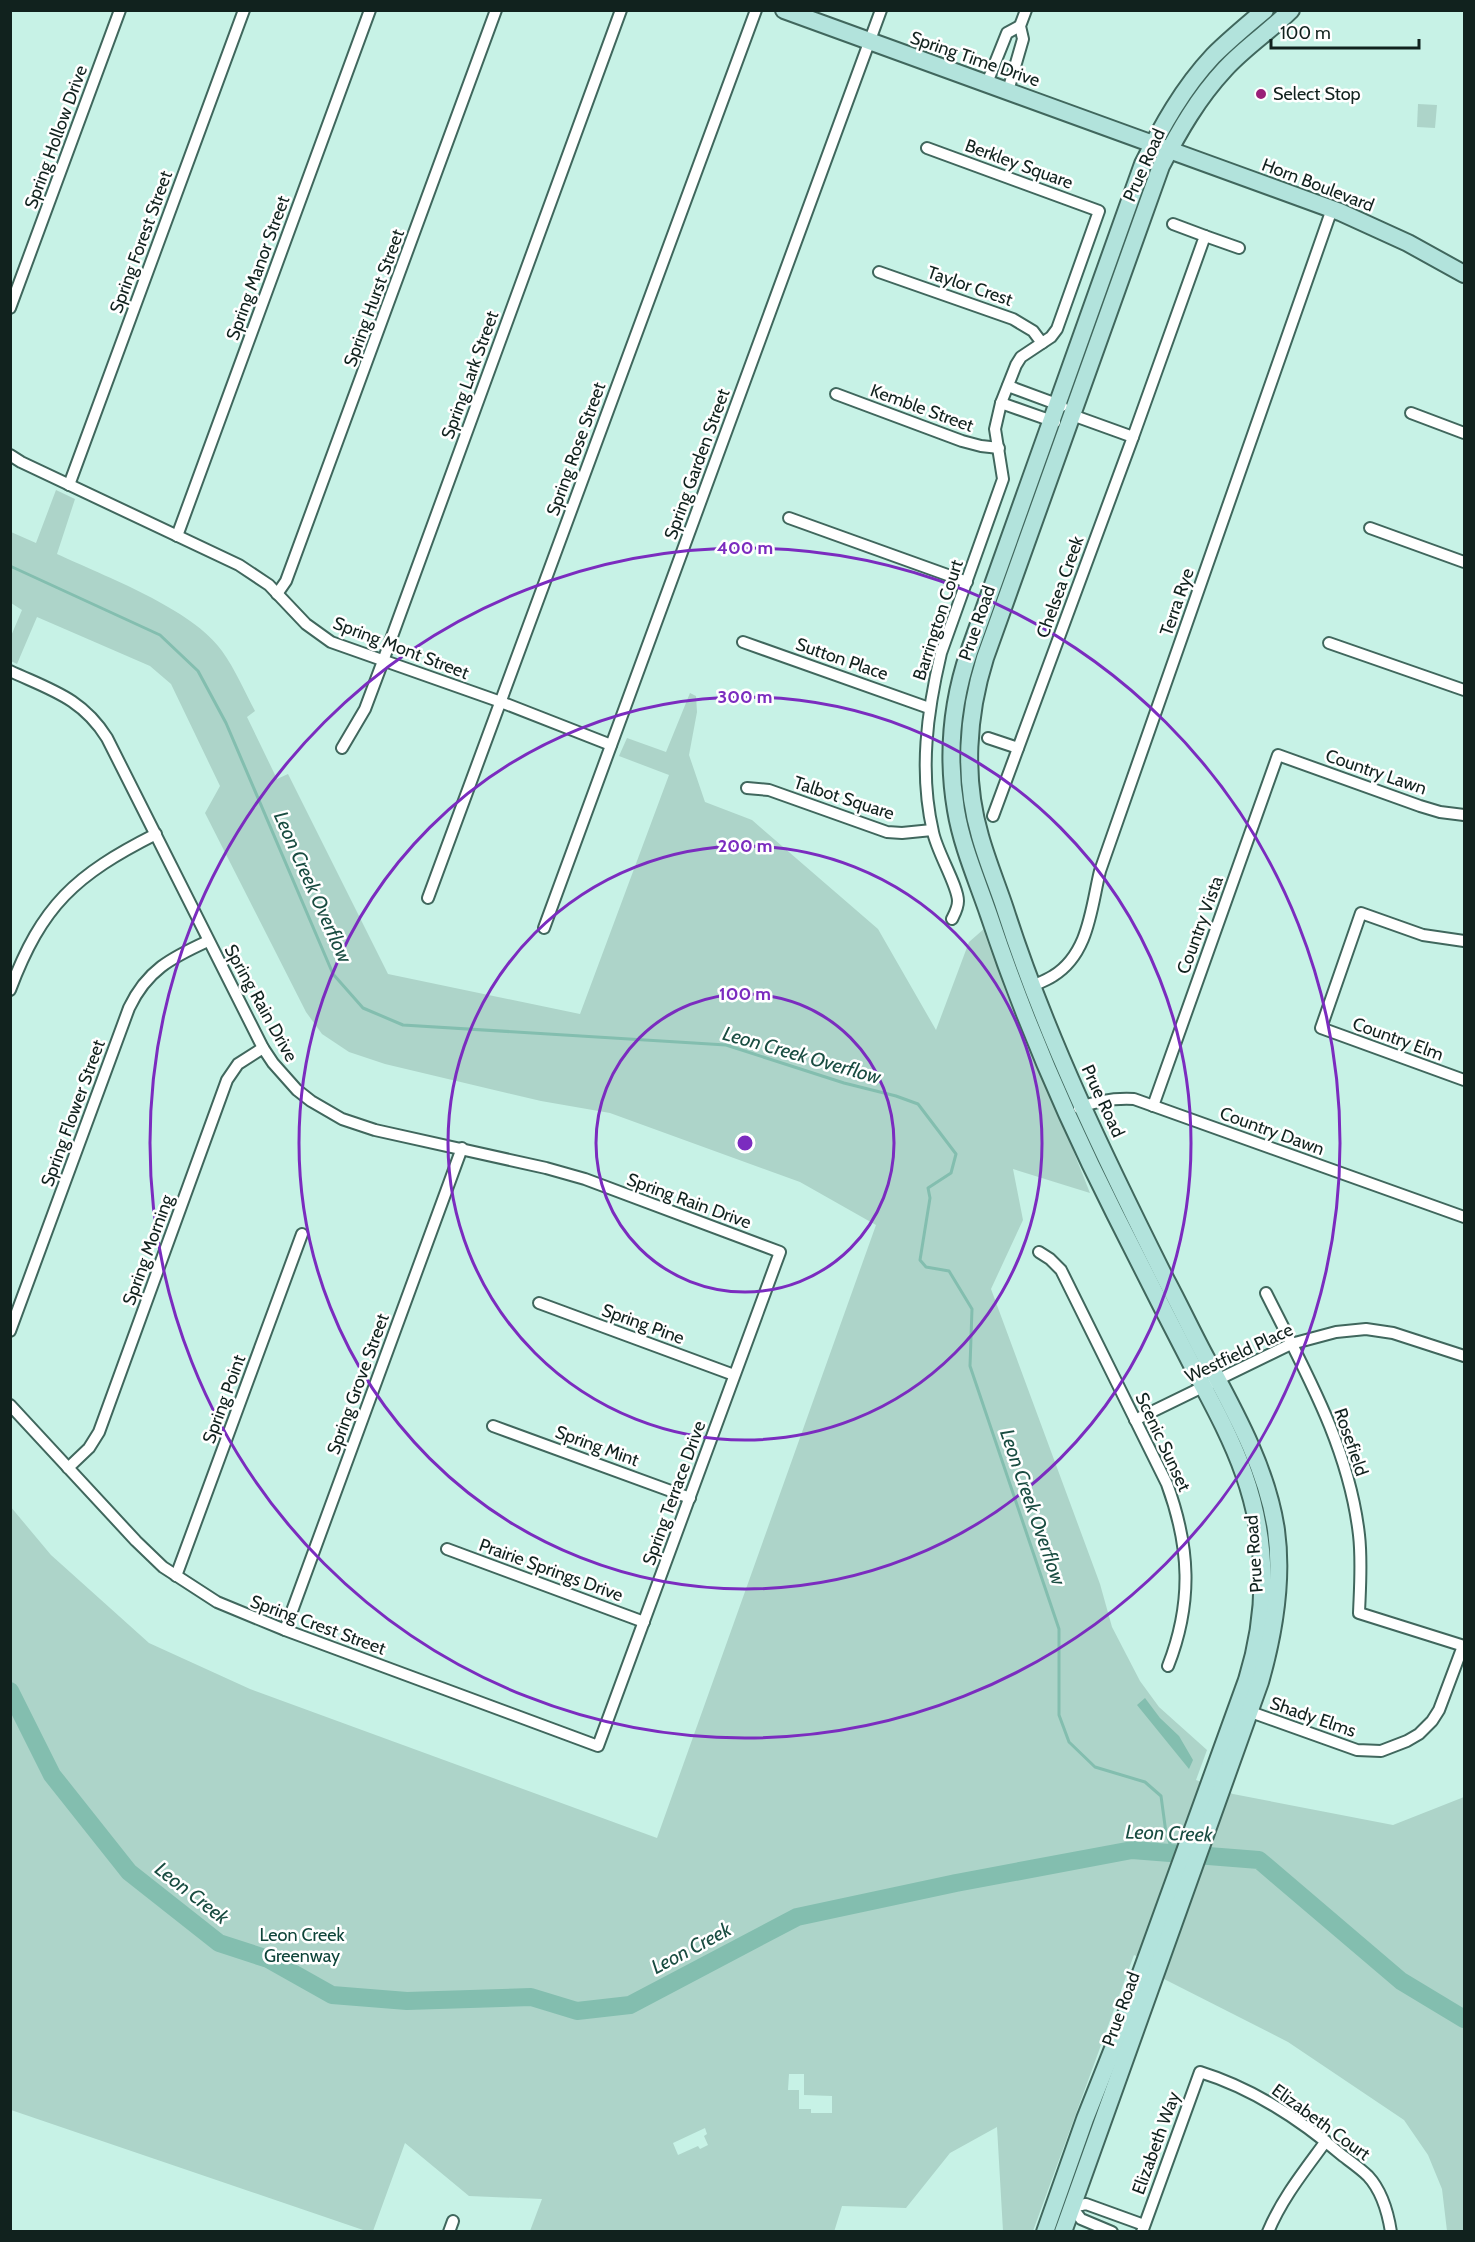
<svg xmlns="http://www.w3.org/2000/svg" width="1475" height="2242" viewBox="0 0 1475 2242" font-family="Cabin,sans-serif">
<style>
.green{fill:#add4c9;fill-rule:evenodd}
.water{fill:#83beaf}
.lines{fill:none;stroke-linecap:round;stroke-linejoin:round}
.stream{stroke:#83beaf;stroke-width:3}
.river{stroke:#83beaf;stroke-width:18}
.street-casing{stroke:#40675d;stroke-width:14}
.secondary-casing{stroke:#40675d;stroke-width:20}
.street{stroke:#fff;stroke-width:10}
.secondary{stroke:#b2e3dc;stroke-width:16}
.ring{fill:none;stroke:#7b2cbf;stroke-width:3}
.poi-dot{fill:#9a2078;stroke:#fff;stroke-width:2}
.labels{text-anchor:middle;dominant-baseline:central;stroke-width:5;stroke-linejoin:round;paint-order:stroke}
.street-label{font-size:18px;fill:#11221e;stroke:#fff}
.poi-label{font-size:18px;fill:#11221e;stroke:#fff;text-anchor:start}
.park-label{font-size:18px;fill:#0e4439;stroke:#fff}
.water-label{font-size:20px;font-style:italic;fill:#194c41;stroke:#fff}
.centre{fill:#7b2cbf;stroke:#fff;stroke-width:3}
.ring-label{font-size:18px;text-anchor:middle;font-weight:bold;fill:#7b2cbf;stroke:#fff;stroke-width:5;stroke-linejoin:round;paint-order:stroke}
</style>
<rect width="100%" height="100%" fill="#c7f2e6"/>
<g class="green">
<polygon points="1418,104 1437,105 1435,128 1417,127"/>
<path d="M 56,490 L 75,499 L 57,554 C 104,576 193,609 222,651 C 235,669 245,692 255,711 L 247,717 L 277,779 L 288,774 L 388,974 L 580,1014 L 669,775 L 619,756 L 627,738 L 666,752 L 690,693 L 696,696 L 697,712 L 689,755 L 705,802 L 752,820 L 878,929 L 936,1030 L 969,942 L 985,928 L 1090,1193 L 1013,1169 L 1023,1220 L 991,1289 L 1100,1584 L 1112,1627 L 1140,1681 L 1159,1707 L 1207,1750 L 1196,1780 L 1233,1794 L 1393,1825 L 1464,1797 L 1464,2231 L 1447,2231 L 1442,2189 L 1428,2155 L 1404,2120 L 1288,2042 L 1164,1979 L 1167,1968 L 1134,1955 L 1033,2231 L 1003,2231 L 997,2127 L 950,2153 L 906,2208 L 842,2206 L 834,2232 L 530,2231 L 542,2199 L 469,2196 L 405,2143 L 373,2231 L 369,2232 L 11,2110 L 10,1506 L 51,1555 L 149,1643 L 250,1689 L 657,1838 L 876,1225 L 800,1182 L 610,1113 L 541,1101 L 385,1064 L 349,1052 L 322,1034 L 306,1012 L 205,813 L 220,786 L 171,684 L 150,666 L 37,617 L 17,664 L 11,661 L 11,636 L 22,610 L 11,603 L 11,532 L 36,543 ZM 789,2074 L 804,2074 L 804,2095 L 832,2096 L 832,2113 L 811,2113 L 811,2109 L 799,2109 L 799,2090 L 788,2090 ZM 705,2128 L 707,2134 L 704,2136 L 708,2145 L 700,2149 L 698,2146 L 678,2155 L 673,2143 Z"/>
</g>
<polygon class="water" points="1145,1698 1160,1718 1179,1736 1193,1760 1189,1769 1137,1705"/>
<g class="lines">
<polyline class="stream" points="10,566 160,635 198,671 226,723 333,974 363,1008 403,1025 726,1045 844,1083 896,1096 918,1104 956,1154 951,1173 928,1188 930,1198 920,1260 926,1267 949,1271 972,1309 970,1366 1059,1629 1059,1715 1069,1742 1095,1767 1145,1782 1161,1796 1166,1833 1174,1854"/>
<polyline class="river" points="10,1691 52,1775 129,1872 219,1943 268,1959 332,1995 407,2001 531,1997 577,2011 630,2005 797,1917 956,1883 1132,1850 1259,1860 1401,1981 1464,2019"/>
<g class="street-casing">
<g id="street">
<polyline points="987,83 1007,33 1020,26"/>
<polyline points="1008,91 1023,39 1020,26 1026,10"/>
<path d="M 927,148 L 1099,211 L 1057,329 L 1051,337 L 1021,357 L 1016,365 L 1001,403 L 995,429 L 1003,479 L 941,653 C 927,712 919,772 933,832 C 937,852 958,886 958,901 C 958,908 955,913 952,919"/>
<polyline points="1205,236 1239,248"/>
<polyline points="879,272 1013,319 1033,331 1042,343"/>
<polyline points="10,308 120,10"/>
<polyline points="1008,386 1062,406"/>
<polyline points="836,394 962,441 981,446 999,448"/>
<polyline points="1001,403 1055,422"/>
<polyline points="1411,413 1464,433"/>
<polyline points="1072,415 1133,437 1205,236 1173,224"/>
<polyline points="10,455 21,462 239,565 269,585 306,624 331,642 501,702 611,745"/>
<polyline points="69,485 244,10"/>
<polyline points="789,518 967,582"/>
<polyline points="1370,528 1464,562"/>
<polyline points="177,536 370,10"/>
<polyline points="277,594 286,581 496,10"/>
<polyline points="743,642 929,708"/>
<polyline points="1329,643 1464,690"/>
<path d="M 10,671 C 51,690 82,698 107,738 L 263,1048 L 273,1063 L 297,1090 L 311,1101 L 342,1119 L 375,1130 L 546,1168 L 585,1179 L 780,1252 L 598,1746 L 285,1630 L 217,1602 L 163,1567 L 136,1541 L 10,1405"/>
<polyline points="988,738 1018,748"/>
<polyline points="342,748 365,709 383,661 621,10"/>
<polyline points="747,788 769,790 887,832 902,833 932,830"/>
<polyline points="993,816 1133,437"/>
<polyline points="428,898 756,10"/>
<polyline points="544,928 881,10"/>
<polyline points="1464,941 1423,935 1361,913 1321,1028 1464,1080"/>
<path d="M 1032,986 C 1039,983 1047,980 1053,976 C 1089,954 1091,908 1100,871 L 1332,209"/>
<path d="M 10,990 C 42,905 75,875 156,834"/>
<polyline points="1153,1106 1278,755 1420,806 1440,812 1464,815"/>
<path d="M 1079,1108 C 1096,1101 1115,1098 1134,1099 L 1464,1217"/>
<path d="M 1039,1252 L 1050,1259 L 1061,1270 L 1167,1484 C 1190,1547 1193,1602 1168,1666"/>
<path d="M 1266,1293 C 1305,1371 1349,1447 1359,1535 C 1362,1561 1360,1587 1359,1613 L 1464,1646"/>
<polyline points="539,1303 734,1375"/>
<path d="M 10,1331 L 129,1008 C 147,970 171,958 208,941"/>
<polyline points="1135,1420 1291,1344 1336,1332 1366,1329 1393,1333 1464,1356"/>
<polyline points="493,1426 690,1498"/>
<polyline points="68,1468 89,1448 99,1432 227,1080 238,1064 263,1048"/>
<polyline points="447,1549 644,1622"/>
<polyline points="176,1576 302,1234"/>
<polyline points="285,1630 462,1148"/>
<polyline points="1245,1710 1357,1750 1381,1751 1407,1741 1419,1734 1432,1721 1439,1710 1463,1646"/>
<polyline points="1071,2206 1081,2219 1112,2232"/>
<polyline points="1072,2207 1086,2204 1144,2225"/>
<polyline points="449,2232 453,2221"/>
<path d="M 1142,2232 L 1200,2072 C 1252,2088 1301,2120 1343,2156 C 1351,2162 1361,2169 1368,2176 C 1381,2190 1388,2213 1391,2232"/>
<path d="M 1268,2232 C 1282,2198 1305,2170 1326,2141"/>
</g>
</g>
<g class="secondary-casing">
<g id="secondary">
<polyline points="784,10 1340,212 1408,243 1464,274"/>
<path d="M 1045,2232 L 1085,2119 L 1120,2031 L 1247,1680 C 1268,1612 1268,1542 1244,1474 C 1231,1437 1211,1401 1192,1365 C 1166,1315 1140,1264 1115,1214 C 1066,1117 1023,1017 989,915 C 977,880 962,846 956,810 C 947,757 952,702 969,652 L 1143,164 C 1162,126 1183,88 1213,56 C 1229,40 1247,25 1265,10"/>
<path d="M 1063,2232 L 1260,1682 C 1274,1633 1283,1581 1276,1530 C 1267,1469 1235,1412 1206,1358 C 1192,1332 1180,1306 1166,1280 C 1106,1160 1046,1037 1005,909 C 997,885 987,861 980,836 C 963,778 967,715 985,658 L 1161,166 C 1179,131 1198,98 1225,69 C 1245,47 1270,31 1291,10"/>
</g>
</g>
<use href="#street" class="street"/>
<use href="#secondary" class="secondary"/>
</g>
<g class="ring">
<circle cx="745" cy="1143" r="149"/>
<circle cx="745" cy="1143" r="297"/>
<circle cx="745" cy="1143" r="446"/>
<circle cx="745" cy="1143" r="595"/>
</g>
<circle class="poi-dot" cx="1261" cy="94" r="6"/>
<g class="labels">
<g class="street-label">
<text transform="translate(975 59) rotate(19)">Spring Time Drive</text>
<text transform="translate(56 137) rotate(-70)">Spring Hollow Drive</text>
<text transform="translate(1019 164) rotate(20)">Berkley Square</text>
<text transform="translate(1144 165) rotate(-66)">Prue Road</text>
<text transform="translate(1318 185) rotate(21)">Horn Boulevard</text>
<text transform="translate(141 242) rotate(-70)">Spring Forest Street</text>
<text transform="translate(258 268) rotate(-70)">Spring Manor Street</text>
<text transform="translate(970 286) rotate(19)">Taylor Crest</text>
<text transform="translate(374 298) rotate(-70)">Spring Hurst Street</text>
<text transform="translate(470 375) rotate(-70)">Spring Lark Street</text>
<text transform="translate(922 408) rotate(20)">Kemble Street</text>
<text transform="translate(576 449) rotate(-70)">Spring Rose Street</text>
<text transform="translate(697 464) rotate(-70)">Spring Garden Street</text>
<text transform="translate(1060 587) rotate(-70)">Chelsea Creek</text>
<text transform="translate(1177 602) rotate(-71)">Terra Rye</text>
<text transform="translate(938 620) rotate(-72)">Barrington Court</text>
<text transform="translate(977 623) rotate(-71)">Prue Road</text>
<text transform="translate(401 648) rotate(21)">Spring Mont Street</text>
<text transform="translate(842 659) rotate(19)">Sutton Place</text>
<text transform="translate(1376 772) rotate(19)">Country Lawn</text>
<text transform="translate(844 798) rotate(18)">Talbot Square</text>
<text transform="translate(1200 925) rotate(-70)">Country Vista</text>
<text transform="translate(261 1003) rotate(61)">Spring Rain Drive</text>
<text transform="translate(1398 1039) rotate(20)">Country Elm</text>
<text transform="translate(1103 1101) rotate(65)">Prue Road</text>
<text transform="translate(73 1113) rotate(-70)">Spring Flower Street</text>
<text transform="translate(1272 1131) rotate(20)">Country Dawn</text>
<text transform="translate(689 1201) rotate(20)">Spring Rain Drive</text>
<text transform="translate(148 1250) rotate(-70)">Spring Morning</text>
<text transform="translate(643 1324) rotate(20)">Spring Pine</text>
<text transform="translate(1239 1353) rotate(-25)">Westfield Place</text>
<text transform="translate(358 1384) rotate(-70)">Spring Grove Street</text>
<text transform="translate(224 1399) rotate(-70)">Spring Point</text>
<text transform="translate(1163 1442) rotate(65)">Scenic Sunset</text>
<text transform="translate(1351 1442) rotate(71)">Rosefield</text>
<text transform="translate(597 1446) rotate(20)">Spring Mint</text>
<text transform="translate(674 1493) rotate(-70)">Spring Terrace Drive</text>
<text transform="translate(1254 1554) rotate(-94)">Prue Road</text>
<text transform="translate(551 1570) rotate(20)">Prairie Springs Drive</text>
<text transform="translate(318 1625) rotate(20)">Spring Crest Street</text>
<text transform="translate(1313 1717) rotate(19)">Shady Elms</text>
<text transform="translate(1121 2009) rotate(-70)">Prue Road</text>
<text transform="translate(1321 2122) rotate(36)">Elizabeth Court</text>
<text transform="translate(1156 2143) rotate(-70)">Elizabeth Way</text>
</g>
<g class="poi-label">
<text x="1273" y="94">Select Stop</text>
</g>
<g class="park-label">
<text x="302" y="1935">Leon Creek<tspan x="302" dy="21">Greenway</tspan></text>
</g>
<g class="water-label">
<text transform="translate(313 887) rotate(66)">Leon Creek Overflow</text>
<text transform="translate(802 1055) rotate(16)">Leon Creek Overflow</text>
<text transform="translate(1033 1507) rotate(71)">Leon Creek Overflow</text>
<text transform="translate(1169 1833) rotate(2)">Leon Creek</text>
<text transform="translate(192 1893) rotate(38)">Leon Creek</text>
<text transform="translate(691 1948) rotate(-28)">Leon Creek</text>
</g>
</g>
<circle cx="745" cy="1143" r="9" class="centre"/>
<g class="ring-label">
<text x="745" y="554">400 m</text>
<text x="745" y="703">300 m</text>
<text x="745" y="852">200 m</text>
<text x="745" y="1000">100 m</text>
</g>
<rect width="1475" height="2242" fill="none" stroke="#11221e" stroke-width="24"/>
<path d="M1271 39v9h148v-9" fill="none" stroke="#11221e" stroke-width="3"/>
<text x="1280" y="39" font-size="18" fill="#11221e" stroke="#ffffff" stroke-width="4.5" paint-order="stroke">100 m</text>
</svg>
